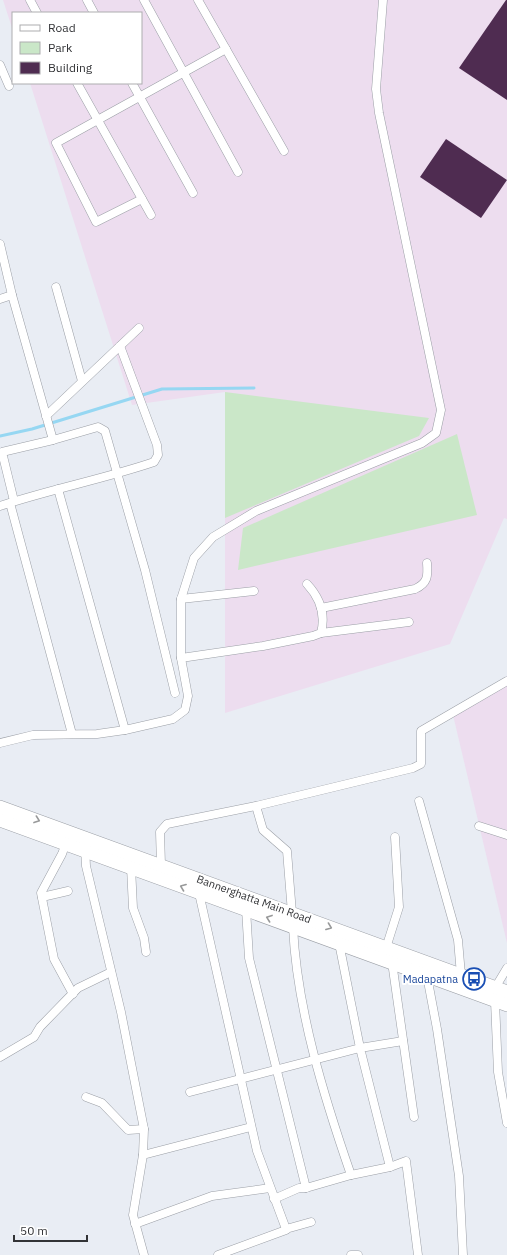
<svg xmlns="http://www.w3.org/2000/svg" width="507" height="1255" viewBox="0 0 507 1255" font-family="'IBM Plex Sans',sans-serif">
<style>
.industrial{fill:#edddef}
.green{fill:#cae7c8}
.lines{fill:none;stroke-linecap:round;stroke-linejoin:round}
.stream{stroke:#96d7f2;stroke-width:3}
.building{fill:#4f2c51}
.street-casing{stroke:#9b9fa6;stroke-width:9}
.primary-casing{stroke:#9b9fa6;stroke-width:14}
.street{stroke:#fff;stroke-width:8}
.primary{stroke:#fff;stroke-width:13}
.oneway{stroke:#98999a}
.labels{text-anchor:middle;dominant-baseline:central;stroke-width:4;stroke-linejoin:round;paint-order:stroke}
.street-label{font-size:11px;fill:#323336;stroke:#fff}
.transit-label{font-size:11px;fill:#164399;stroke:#fff;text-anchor:end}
</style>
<rect width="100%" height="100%" fill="#e9edf4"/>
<g class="industrial">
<polygon points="3,0 507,0 507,519 504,518 450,644 225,713 225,392 132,405 30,83 141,83 141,13 13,13 13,31"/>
<polygon points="507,676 507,943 453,715"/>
</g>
<g class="green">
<polygon points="225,392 429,418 419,436 225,518"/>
<polygon points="457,434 477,515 238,570 243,528"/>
</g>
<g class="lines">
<polyline class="stream" points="0,436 32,429 162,389 254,388"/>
</g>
<g class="building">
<polygon points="506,0 507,0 507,100 459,68"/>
<polygon points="446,139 507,180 481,218 420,177"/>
</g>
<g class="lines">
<g class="street-casing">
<g id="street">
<polyline points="30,0 37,13"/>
<polyline points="87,0 94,13"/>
<polyline points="144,0 238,172"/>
<polyline points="198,0 284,151"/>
<polyline points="0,65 9,86"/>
<polyline points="77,83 151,215"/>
<polyline points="132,83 193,193"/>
<polyline points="142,199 96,222 56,143 226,49"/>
<polyline points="0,244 12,295 53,440"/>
<polyline points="56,287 82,381"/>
<polyline points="0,299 12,295"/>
<polyline points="46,416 139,328"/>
<polyline points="58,489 125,730"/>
<polyline points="14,501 2,452 53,440 98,427 105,431 145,570 175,693"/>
<polyline points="10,503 72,734"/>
<path d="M 0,506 C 51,489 104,479 154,462 L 158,455 L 157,445 L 120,346"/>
<polyline points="181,599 254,591"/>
<path d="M 321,608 L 415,589 C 428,583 428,576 427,563"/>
<polyline points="321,633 409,622"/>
<path d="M 181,658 L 263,646 L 313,636 L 321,633 C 326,614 320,598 307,584"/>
<polyline points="0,743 33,735 97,734 125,730 173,719 185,710 188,696 181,658 181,599 194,558 213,537 256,511 422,443 436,433 441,410 379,113 376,89 383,0"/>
<polyline points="419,801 458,940 461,975"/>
<polyline points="256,806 263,830 287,851 292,913"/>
<polyline points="479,826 507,835"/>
<polyline points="66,843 62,854 41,893 54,959 73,994"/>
<polyline points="85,847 86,866 121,1012 144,1129 143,1155 133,1215 144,1255"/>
<polyline points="161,865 160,832 167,824 256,806 413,768 421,764 421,731 507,681"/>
<polyline points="131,867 133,908 144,938 146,952"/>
<polyline points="199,893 257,1151 286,1229 311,1222"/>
<polyline points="42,897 68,891"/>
<polyline points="246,909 249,958 306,1188"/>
<path d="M 293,927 C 297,1010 324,1097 351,1175"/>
<polyline points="386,948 399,907 395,837"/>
<polyline points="392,962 414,1117"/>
<polyline points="427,976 437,1029 459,1176 463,1255"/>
<polyline points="495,988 507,968"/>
<polyline points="495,1001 498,1072 507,1123"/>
<polyline points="0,1057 34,1037 40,1027 78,988 111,972"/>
<polyline points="190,1092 360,1048 339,943"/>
<polyline points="86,1097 102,1103 128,1130 144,1129"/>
<polyline points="143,1155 251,1127"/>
<polyline points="390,1167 360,1048 403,1041"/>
<polyline points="274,1199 299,1188 306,1188 351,1175 390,1167 406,1161 418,1255"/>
<polyline points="135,1224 212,1196 270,1188"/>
<polyline points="218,1255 286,1230"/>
<polyline points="351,1255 358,1255"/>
</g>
</g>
<g class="primary-casing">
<g id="primary">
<polyline points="0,807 507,992"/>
<polyline points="0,820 507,1005"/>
</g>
</g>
<use href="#street" class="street"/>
<use href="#primary" class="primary"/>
</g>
<defs><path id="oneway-chevron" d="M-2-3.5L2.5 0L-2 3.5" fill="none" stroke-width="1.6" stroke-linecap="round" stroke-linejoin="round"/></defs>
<g class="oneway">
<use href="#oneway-chevron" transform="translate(37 820) rotate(20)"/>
<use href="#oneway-chevron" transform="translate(183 887) rotate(-159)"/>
<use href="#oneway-chevron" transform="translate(269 918) rotate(-160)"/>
<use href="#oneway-chevron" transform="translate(329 927) rotate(21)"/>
</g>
<defs>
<g id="bus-ring" transform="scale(1.15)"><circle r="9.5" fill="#fff" stroke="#1a4fb4" stroke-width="1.5"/><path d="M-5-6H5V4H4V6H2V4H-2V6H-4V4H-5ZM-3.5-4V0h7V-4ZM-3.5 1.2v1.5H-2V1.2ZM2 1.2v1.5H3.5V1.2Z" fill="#1a4fb4"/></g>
</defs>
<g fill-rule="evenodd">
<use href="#bus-ring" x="474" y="979"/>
</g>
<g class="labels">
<g class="street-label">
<text transform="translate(254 899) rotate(20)">Bannerghatta Main Road</text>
</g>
<g class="transit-label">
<text x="458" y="979">Madapatna</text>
</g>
</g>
<rect x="12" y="12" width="130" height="72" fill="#ffffff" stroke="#adadaf"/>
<rect x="20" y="25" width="20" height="6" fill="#ffffff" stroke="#adadaf"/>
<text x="48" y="32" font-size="12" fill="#323336">Road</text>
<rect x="20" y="42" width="20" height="12" fill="#cae7c8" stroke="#adadaf"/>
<text x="48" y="52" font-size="12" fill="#323336">Park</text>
<rect x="20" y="62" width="20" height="12" fill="#4f2c51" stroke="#adadaf"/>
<text x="48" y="72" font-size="12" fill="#323336">Building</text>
<path d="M14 1235v6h73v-6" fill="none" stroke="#323336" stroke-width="2"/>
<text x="20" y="1235" font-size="12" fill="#323336" stroke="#ffffff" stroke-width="3" paint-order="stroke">50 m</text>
</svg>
